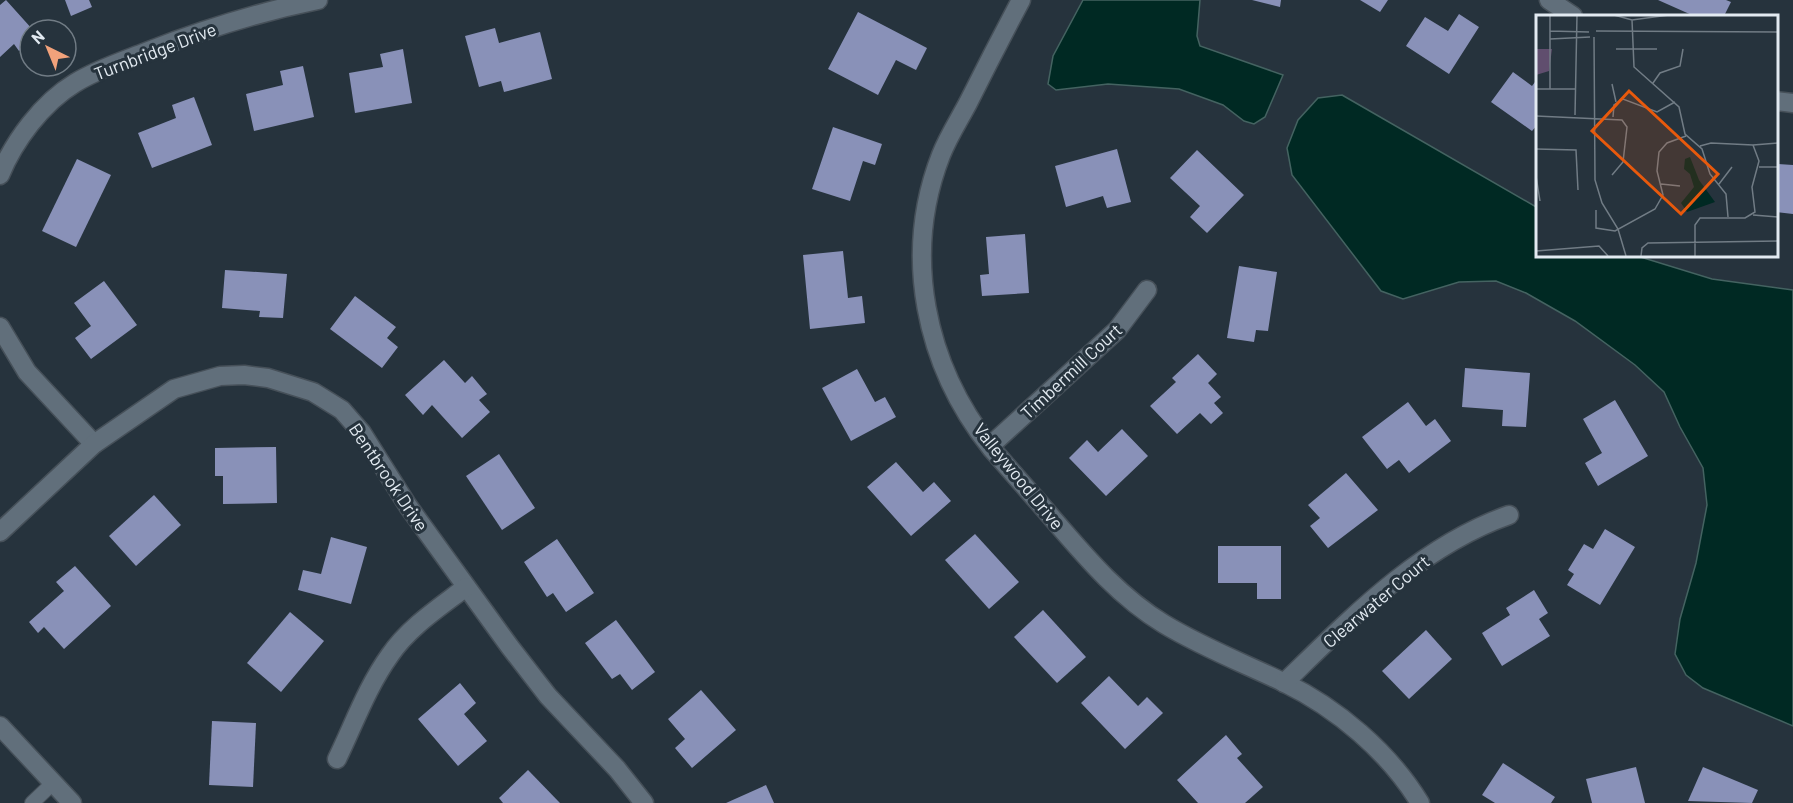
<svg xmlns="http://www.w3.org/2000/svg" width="1793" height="803" viewBox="0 0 1793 803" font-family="Barlow,sans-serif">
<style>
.water{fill:#002923;stroke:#446361;stroke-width:1.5}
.building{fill:#8991b8}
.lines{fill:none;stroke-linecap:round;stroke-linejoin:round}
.lane-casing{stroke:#465059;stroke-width:16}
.street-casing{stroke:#465059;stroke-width:21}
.secondary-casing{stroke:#465059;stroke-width:21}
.lane{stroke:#616f7b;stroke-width:14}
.street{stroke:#616f7b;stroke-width:18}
.secondary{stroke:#616f7b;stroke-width:18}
.labels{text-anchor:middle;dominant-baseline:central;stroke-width:6;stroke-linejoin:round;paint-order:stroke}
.street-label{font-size:18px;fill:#e2eaf1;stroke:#26333d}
.inset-road{fill:none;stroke:#717c85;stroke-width:1.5}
.view{fill:#e8590c;fill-opacity:0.15;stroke:#e8590c;stroke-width:3}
.inset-edge{fill:none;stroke:#e2eaf1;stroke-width:3}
</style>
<rect width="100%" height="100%" fill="#26333d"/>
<g class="water">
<polygon points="1083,0 1200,0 1197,36 1200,46 1283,75 1265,117 1254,124 1244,121 1223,105 1179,89 1108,84 1056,90 1048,84 1053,56"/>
<polygon points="1342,95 1538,208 1538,255 1634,255 1712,279 1793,290 1793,726 1703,688 1686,675 1675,654 1680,619 1696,563 1707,505 1703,468 1680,427 1664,392 1635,365 1575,321 1526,293 1496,281 1459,282 1403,299 1381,291 1292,175 1287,148 1298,120 1318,98"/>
</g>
<g class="building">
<polygon points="6,0 33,30 30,30 30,41 19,51 14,44 0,57 0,5"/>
<polygon points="65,0 89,0 92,7 71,16"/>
<polygon points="1252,0 1281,0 1280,7"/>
<polygon points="1360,0 1388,0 1380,12"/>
<polygon points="1658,0 1726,0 1731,2 1724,16 1694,16"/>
<polygon points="858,12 927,48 916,70 896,60 878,95 828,69"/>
<polygon points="1459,14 1479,27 1449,74 1406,46 1425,17 1448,31"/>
<polygon points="495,28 499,43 540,32 552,79 504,92 501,81 479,87 465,36"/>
<polygon points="403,49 412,103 355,113 349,73 383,67 380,54"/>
<polygon points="303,66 314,117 254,131 246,94 283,85 280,71"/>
<polygon points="1513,72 1532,86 1538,78 1538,124 1532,131 1491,102"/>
<polygon points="194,97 212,145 152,168 138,133 176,118 172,105"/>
<polygon points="833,127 882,144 875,165 863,161 850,201 812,189"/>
<polygon points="1117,149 1131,202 1107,208 1103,196 1066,207 1055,166"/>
<polygon points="1197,150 1244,195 1207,233 1190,217 1200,206 1170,178"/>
<polygon points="77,159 111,175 76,247 42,231"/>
<polygon points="1776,164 1793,165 1793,214 1776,212"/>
<polygon points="1025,234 1029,293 982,296 980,275 989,274 986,237"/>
<polygon points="843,251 848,298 862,296 865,323 810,329 803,255"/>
<polygon points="1239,266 1277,272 1268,331 1256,330 1254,342 1227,338"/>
<polygon points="225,270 287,274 283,318 259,317 260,311 222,308"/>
<polygon points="104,281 137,325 91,359 75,338 91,326 74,303"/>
<polygon points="355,296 396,327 387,338 398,347 382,368 330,329"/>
<polygon points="1198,354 1217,374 1208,383 1221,397 1214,403 1223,413 1211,424 1200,413 1177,434 1150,406 1176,382 1172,378"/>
<polygon points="444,360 465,383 472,376 487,394 479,400 490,412 462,438 432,405 423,415 405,395"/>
<polygon points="1465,368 1530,373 1526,427 1502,426 1503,410 1462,407"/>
<polygon points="857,369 875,402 885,397 896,417 851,441 822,388"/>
<polygon points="1615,400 1648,456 1598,486 1585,463 1602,453 1583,419"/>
<polygon points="1408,402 1426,426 1435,419 1451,441 1409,473 1399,460 1387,469 1362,437"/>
<polygon points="1122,429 1148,456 1106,496 1069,458 1087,440 1098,452"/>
<polygon points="276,447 277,503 223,504 223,476 215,476 215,448"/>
<polygon points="499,454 535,508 502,530 466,476"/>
<polygon points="896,462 923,492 934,482 951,501 911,536 867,487"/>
<polygon points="1346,473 1378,510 1328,548 1310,526 1320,518 1308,505"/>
<polygon points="154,495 181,525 136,566 109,536"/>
<polygon points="1605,529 1635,547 1600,605 1567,585 1574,574 1568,570 1584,544 1593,549"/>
<polygon points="975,534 1019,582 989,609 945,560"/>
<polygon points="331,537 367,547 351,604 298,590 303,570 321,574"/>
<polygon points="557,539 594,593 566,612 553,593 547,597 524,562"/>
<polygon points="1218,546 1281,546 1281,599 1257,599 1257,583 1218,583"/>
<polygon points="75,566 111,606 64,649 44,627 38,633 29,622 64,591 56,582"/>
<polygon points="1534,590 1548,613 1539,619 1550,636 1502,666 1482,633 1510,615 1506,608"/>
<polygon points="1043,610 1086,657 1057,683 1014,637"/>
<polygon points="290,612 324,641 281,692 247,663"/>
<polygon points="616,620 655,672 632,690 620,674 612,679 585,643"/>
<polygon points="1426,630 1452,659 1409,699 1382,671"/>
<polygon points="1109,676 1138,706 1147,697 1163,713 1125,749 1081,703"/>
<polygon points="460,683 476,703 464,714 487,741 458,766 418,719"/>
<polygon points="701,690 736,730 692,768 675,748 685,739 668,719"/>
<polygon points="212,721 256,723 253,787 209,785"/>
<polygon points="1226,735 1242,754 1237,758 1263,787 1245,803 1198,803 1177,780"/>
<polygon points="1503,763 1555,797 1551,803 1495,803 1482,795"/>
<polygon points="1636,767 1645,803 1592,803 1586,779"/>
<polygon points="1703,767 1758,790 1752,803 1688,801"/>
<polygon points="528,770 560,803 503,803 499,798"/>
<polygon points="766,785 774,803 726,803"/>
</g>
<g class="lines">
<g class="lane-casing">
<polyline id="lane" points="32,803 53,783"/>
</g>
<g class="street-casing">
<g id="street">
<path d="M 1021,0 C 1003,34 985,69 968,103 C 959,120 948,137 941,155 C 902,255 925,365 991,448 C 1005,464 1019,480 1033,496 C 1074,542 1111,592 1164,624 C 1202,647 1243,663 1283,682 C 1337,708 1389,752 1420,803"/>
<polyline points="1549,0 1573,16"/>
<polyline points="1776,101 1793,103"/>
<path d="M 0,175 C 14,141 42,103 75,83 C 96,70 123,61 146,52 C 202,30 259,12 318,0"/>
<polyline points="0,327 27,372 94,444"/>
<polyline points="990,446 1117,330 1147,290"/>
<polyline points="0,532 94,444 174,389 220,376 244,375 268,378 313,392 342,410 362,433 408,506 510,647 548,696 617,769 644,803"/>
<path d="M 1284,683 C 1350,619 1420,546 1509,515"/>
<path d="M 337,759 C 354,724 367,687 390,655 C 409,627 440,607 466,587"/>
</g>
</g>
<g class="secondary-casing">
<polyline id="secondary" points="0,726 72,803"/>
</g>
<use href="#lane" class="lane"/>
<use href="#street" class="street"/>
<use href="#secondary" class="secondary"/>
</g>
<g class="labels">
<g class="street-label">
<text transform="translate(155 51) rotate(-21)">Turnbridge Drive</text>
<text transform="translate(1071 371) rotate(-43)">Timbermill Court</text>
<text transform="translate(1019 476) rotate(51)">Valleywood Drive</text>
<text transform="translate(389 477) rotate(56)">Bentbrook Drive</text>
<text transform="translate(1376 601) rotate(-40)">Clearwater Court</text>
</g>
</g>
<g transform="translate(1536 15)">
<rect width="242" height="242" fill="#26333d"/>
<path d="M 0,34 L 16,34 L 13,56 L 0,60 Z" fill="#604e6e"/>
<path d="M 154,142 L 163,165 L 179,187 L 151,197 L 145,188 L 158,172 L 154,159 L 148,154 L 149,144 Z" fill="#002923"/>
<path class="inset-road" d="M 78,0 L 96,5 L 133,0M 96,5 L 98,52 L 143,92 L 149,119 L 166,134 L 174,159 L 190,179 L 192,202M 14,16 L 53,17M 60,16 L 242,17M 58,22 L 59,165 L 66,188 L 82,214 L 90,241M 14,24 L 54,22M 80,34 L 121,34M 117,68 L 124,58 L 144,51 L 147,34M 76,69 L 80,87M 0,74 L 39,74M 14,74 L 14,0M 39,100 L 41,0M 0,101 L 86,105 L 91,112 L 87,147 L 76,160M 77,102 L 78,90 L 87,84 L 121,97 L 139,87M 217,130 L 242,128M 164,131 L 175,128 L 217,130M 0,134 L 40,135 L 42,175M 223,152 L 242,152M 0,161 L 4,186M 125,169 L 144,171M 183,169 L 196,152M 60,195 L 60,213 L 79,216 L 119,194 L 127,180 L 121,156 L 123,137 L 131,128 L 150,121M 217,200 L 242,202M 0,236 L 63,231 L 72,241M 105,241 L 106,233 L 112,228 L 242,226M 159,241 L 159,210 L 164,203 L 209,203 L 219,197 L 216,172 L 223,146 L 217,130"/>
<path class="view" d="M 93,76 L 182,159 L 145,199 L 56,116 Z"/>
<rect width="242" height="242" class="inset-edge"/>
</g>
<g transform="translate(48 48) rotate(317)"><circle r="28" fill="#26333d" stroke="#717c85" stroke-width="1.5"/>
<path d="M0-4.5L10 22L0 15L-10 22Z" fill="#f1a27b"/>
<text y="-9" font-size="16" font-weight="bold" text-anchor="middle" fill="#e2eaf1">N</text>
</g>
</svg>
